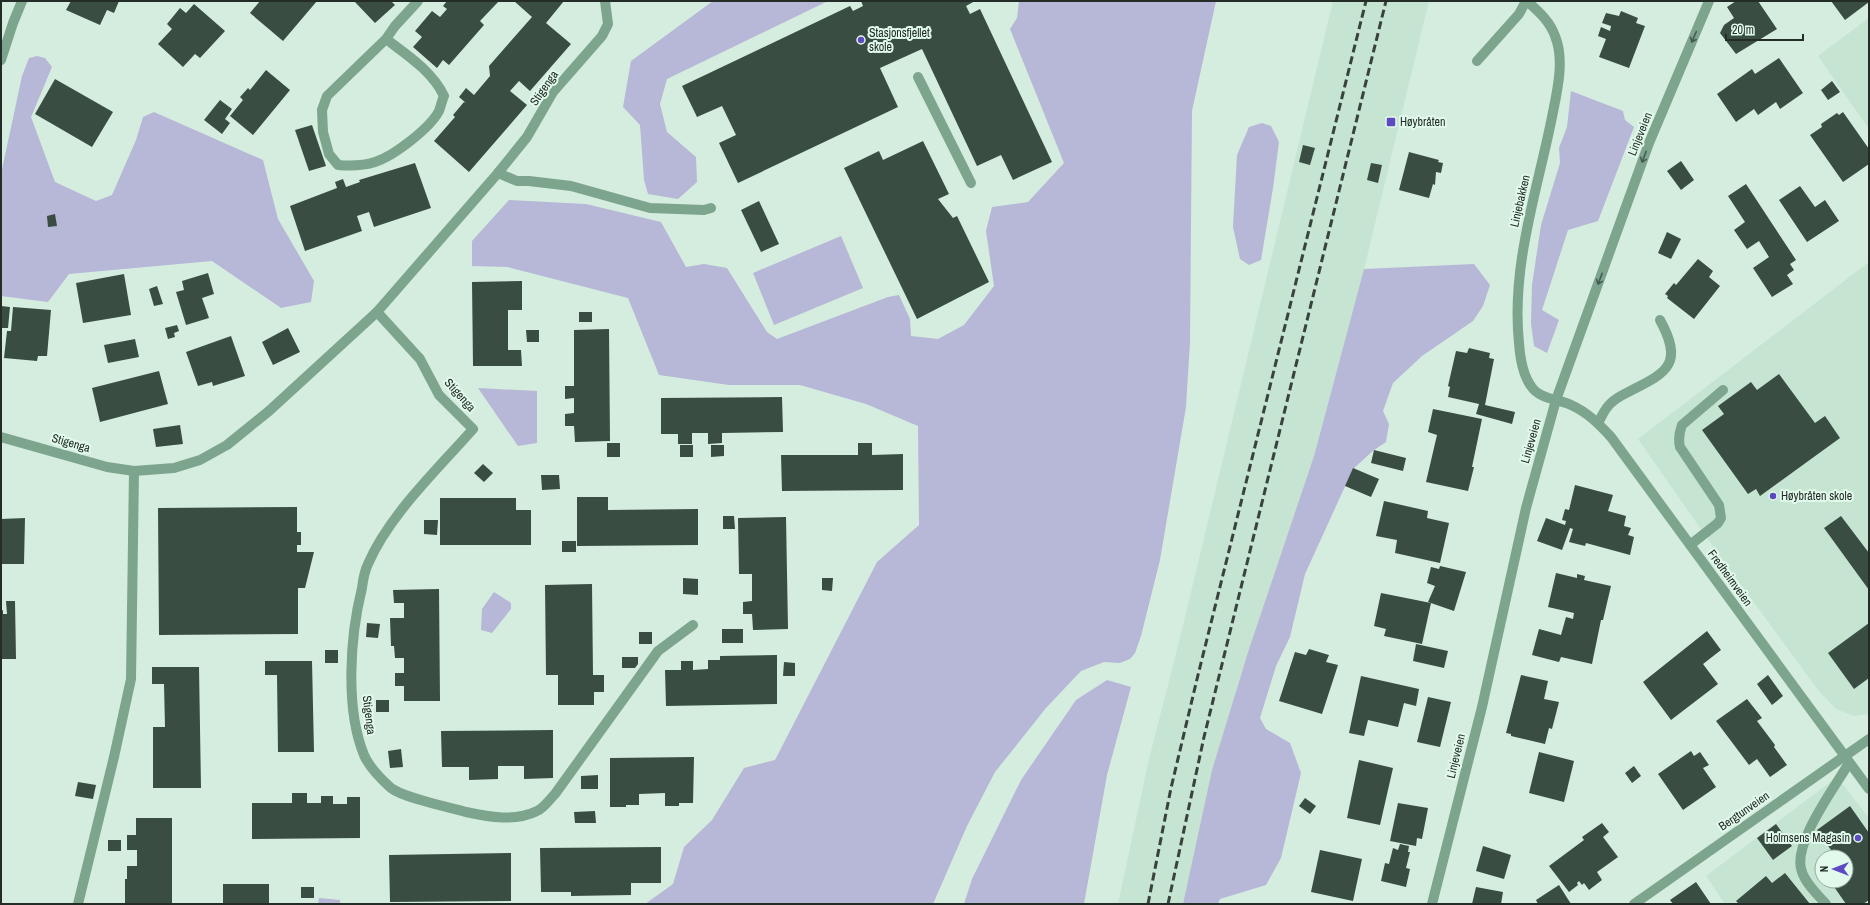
<svg xmlns="http://www.w3.org/2000/svg" width="1870" height="905" viewBox="0 0 1870 905" font-family="'Archivo Narrow',sans-serif">
<style>
.built{fill:#c5e4d2;fill-rule:evenodd}
.green{fill:#b7b7d7}
.building{fill:#394d42}
.lines{fill:none;stroke-linecap:round;stroke-linejoin:round}
.service{stroke:#7da58e;stroke-width:10}
.minor{stroke:#7da58e;stroke-width:10}
.tertiary{stroke:#7da58e;stroke-width:10}
.rail{stroke:#39433d;stroke-width:3;stroke-dasharray:8 4;stroke-linecap:butt}
.oneway{stroke:#475c50}
.poi-dot{fill:#5d4ac2;stroke:#e2faec;stroke-width:1.5}
.labels{text-anchor:middle;dominant-baseline:central;stroke-width:4;stroke-linejoin:round;paint-order:stroke}
.poi-label{font-size:12px;fill:#232c27;stroke:#e2faec;text-anchor:start}
.street-label{font-size:12px;fill:#232c27;stroke:#e2faec}
</style>
<rect width="100%" height="100%" fill="#d5eddf"/>
<g class="built">
<polygon points="1333,1 1429,1 1364,269 1314,456 1249,649 1212,770 1183,904 1118,904 1149,759 1180,638"/>
<polygon points="1869,18 1869,129 1818,56"/>
<polygon points="1869,262 1869,714 1854,716 1836,709 1818,690 1717,552 1638,439"/>
<path d="M 1837,777 L 1869,818 L 1869,904 L 1725,904 L 1706,876 ZM 1822,857 L 1846,857 L 1846,881 L 1822,881 Z"/>
</g>
<g class="green">
<polygon points="713,1 828,1 667,79 660,104 667,132 696,157 697,182 678,199 648,194 644,180 640,125 623,107 631,61"/>
<polygon points="1019,1 1216,1 1192,111 1190,342 1186,407 1160,560 1141,636 1135,653 1130,659 1120,663 1104,662 1081,671 1046,708 995,772 967,826 933,904 645,904 673,884 684,847 712,820 744,768 775,760 877,562 919,525 918,426 866,404 800,385 729,385 659,375 628,298 507,267 472,266 472,241 509,200 586,204 661,222 686,267 704,264 727,268 767,332 777,339 888,297 899,295 910,319 911,336 938,339 964,325 994,286 986,231 992,207 1028,202 1064,163 1010,29 1017,18"/>
<polygon points="37,56 45,58 52,67 31,117 55,182 96,201 112,195 136,140 143,117 154,112 263,160 278,219 314,281 311,302 281,308 212,261 69,274 48,302 1,296 1,174 22,76 29,58"/>
<polygon points="1571,91 1623,111 1625,120 1634,127 1598,221 1568,230 1542,310 1559,320 1547,353 1534,346 1531,323 1532,285 1541,225 1560,163 1559,148 1567,127"/>
<polygon points="1262,123 1271,126 1279,142 1273,188 1261,260 1249,265 1240,259 1233,227 1237,155 1249,127"/>
<polygon points="841,236 863,288 774,325 753,273"/>
<polygon points="1474,264 1490,285 1483,306 1473,321 1422,356 1393,383 1383,411 1389,424 1386,442 1374,450 1353,469 1305,574 1290,637 1276,666 1260,718 1266,729 1290,743 1301,773 1281,858 1266,885 1220,899 1218,904 1183,904 1212,770 1249,649 1314,456 1364,269"/>
<polygon points="478,388 537,391 537,443 518,446"/>
<polygon points="494,592 511,603 511,609 492,633 481,630 482,609"/>
<polygon points="1107,680 1131,687 1107,775 1084,904 964,904 972,879 1021,780 1076,700"/>
<polygon points="319,898 340,900 340,904 318,904"/>
</g>
<g class="building">
<polygon points="71,1 119,1 114,13 107,10 100,25 66,10"/>
<polygon points="260,1 317,1 283,41 250,13"/>
<polygon points="354,1 391,1 395,5 375,23"/>
<polygon points="447,1 499,1 480,21 484,25 449,65 443,60 437,68 413,47 422,37 415,31 432,11 440,17 447,9 443,6"/>
<polygon points="514,1 564,1 546,23 571,44 530,91 519,81 510,91 527,105 469,172 434,141 455,117 453,115 464,102 466,103 459,97 466,88 474,95 490,76 489,66 532,17"/>
<polygon points="861,1 975,1 966,6 970,14 980,9 1052,162 1013,180 1001,155 977,166 922,49 880,68 898,107 738,183 719,143 736,135 722,106 697,117 682,86 850,6 853,11 863,6"/>
<polygon points="1736,1 1758,1 1777,29 1736,54 1720,33 1724,25 1734,18 1727,7"/>
<polygon points="1831,1 1869,1 1869,2 1845,20"/>
<polygon points="194,4 225,31 200,58 195,54 183,67 158,44 172,29 167,24 180,8 186,13"/>
<polygon points="1621,11 1638,18 1636,23 1645,26 1629,68 1599,57 1606,39 1598,36 1601,27 1610,31 1611,26 1602,23 1606,13 1619,16"/>
<polygon points="1779,58 1803,93 1780,109 1776,102 1758,115 1754,109 1736,122 1717,94 1752,69 1755,74"/>
<polygon points="266,70 290,90 253,135 230,116 243,100 240,97 248,88 250,90"/>
<polygon points="55,79 113,112 92,147 35,114"/>
<polygon points="1832,81 1840,92 1828,100 1821,90"/>
<polygon points="220,100 232,109 225,119 230,123 222,134 204,120"/>
<polygon points="1843,112 1869,149 1869,164 1843,182 1810,135 1822,127 1821,124 1837,113 1839,115"/>
<polygon points="312,125 326,166 309,171 295,130"/>
<polygon points="923,141 949,194 938,199 953,218 957,216 989,282 917,319 844,168 879,151 883,160"/>
<polygon points="1303,145 1315,148 1310,165 1299,162"/>
<polygon points="1409,152 1439,160 1438,162 1443,163 1441,173 1436,172 1435,185 1433,184 1429,198 1399,190"/>
<polygon points="1681,161 1694,180 1681,190 1667,171"/>
<polygon points="415,163 431,208 374,227 369,212 357,216 362,231 305,251 290,206 337,188 335,182 343,179 346,187 360,182 359,180"/>
<polygon points="1371,163 1382,165 1378,183 1367,180"/>
<polygon points="1746,184 1796,260 1790,264 1794,270 1787,275 1793,284 1772,297 1753,268 1769,257 1759,241 1747,249 1734,230 1745,222 1728,196"/>
<polygon points="1800,186 1815,207 1825,200 1839,221 1807,242 1779,200"/>
<polygon points="759,201 779,244 761,252 741,210"/>
<polygon points="55,214 57,226 48,227 47,216"/>
<polygon points="1667,232 1681,239 1671,259 1658,253"/>
<polygon points="1698,259 1713,271 1709,277 1720,286 1694,319 1667,298 1668,296 1665,294 1674,283 1676,285"/>
<polygon points="208,273 214,294 202,298 209,318 186,325 176,292 184,290 182,281"/>
<polygon points="124,274 131,315 83,323 76,283"/>
<polygon points="522,281 522,310 508,310 508,350 521,350 522,366 473,366 472,282"/>
<polygon points="157,286 163,304 154,306 149,289"/>
<polygon points="1,306 10,307 8,328 1,328"/>
<polygon points="13,307 51,310 47,356 38,356 37,361 4,358 7,331 11,331"/>
<rect x="579" y="312" width="13" height="10"/>
<polygon points="177,325 179,331 174,333 175,337 168,339 165,328"/>
<polygon points="288,328 300,352 273,365 262,342"/>
<polygon points="609,329 610,441 575,442 574,426 565,426 565,414 574,413 574,398 565,399 565,386 574,386 574,330"/>
<polygon points="526,330 539,330 539,342 527,342"/>
<polygon points="231,336 245,376 213,386 212,382 198,386 186,352"/>
<polygon points="135,339 139,357 108,363 104,345"/>
<polygon points="1469,348 1490,353 1489,358 1494,359 1485,405 1515,412 1512,424 1476,414 1479,404 1448,397 1450,387 1448,386 1456,351 1467,353"/>
<polygon points="159,371 168,404 100,422 92,388"/>
<polygon points="1779,374 1815,423 1825,416 1840,438 1760,496 1756,489 1748,494 1702,430 1724,414 1718,406 1751,382 1757,390"/>
<polygon points="782,397 783,432 722,433 722,443 708,444 708,433 692,433 692,444 678,444 678,434 661,434 661,398"/>
<polygon points="1433,409 1482,419 1472,467 1474,467 1468,491 1426,482 1437,435 1428,432"/>
<polygon points="180,425 183,444 156,447 153,429"/>
<rect x="607" y="443" width="13" height="14"/>
<polygon points="858,443 872,443 872,455 903,454 903,490 782,491 781,455 858,455"/>
<rect x="680" y="445" width="13" height="12"/>
<polygon points="711,445 724,445 724,456 711,457"/>
<polygon points="1374,450 1406,458 1403,471 1371,463"/>
<polygon points="483,464 493,473 484,482 474,473"/>
<polygon points="1353,468 1379,479 1371,497 1345,486"/>
<polygon points="541,475 559,475 560,489 542,490"/>
<polygon points="1575,485 1613,495 1608,511 1626,516 1624,526 1631,528 1628,535 1634,537 1630,555 1586,543 1585,546 1569,542 1573,529 1570,528 1562,550 1537,541 1546,518 1565,525 1566,521 1562,520 1565,509 1569,510"/>
<polygon points="577,497 608,497 608,510 698,509 698,545 577,546"/>
<polygon points="440,498 516,498 516,510 531,510 531,545 440,545"/>
<polygon points="1384,501 1428,511 1427,518 1449,523 1440,563 1395,553 1397,540 1376,536"/>
<polygon points="297,507 297,532 301,532 301,545 297,545 297,552 314,552 305,588 298,588 298,634 159,635 158,508"/>
<polygon points="723,516 734,516 735,529 723,529"/>
<polygon points="1841,516 1869,553 1869,590 1824,528"/>
<polygon points="786,517 788,629 753,630 752,614 743,614 743,602 752,601 752,574 739,574 738,518"/>
<polygon points="25,518 24,564 1,564 1,519"/>
<polygon points="424,520 438,520 437,535 424,534"/>
<rect x="562" y="541" width="14" height="11"/>
<polygon points="1440,566 1466,572 1454,611 1428,602 1435,586 1427,583 1431,567 1439,569"/>
<polygon points="1556,573 1577,578 1577,574 1585,576 1584,580 1611,586 1603,620 1601,620 1592,664 1561,657 1559,662 1532,655 1539,629 1561,635 1566,617 1573,619 1574,613 1548,607"/>
<polygon points="683,578 698,579 698,595 683,594"/>
<polygon points="822,578 833,578 832,591 822,590"/>
<polygon points="592,584 593,675 604,675 604,692 594,692 594,705 558,705 558,675 546,675 545,585"/>
<polygon points="439,589 440,701 404,701 404,686 395,686 395,673 404,673 404,658 395,658 394,646 391,646 390,618 404,618 404,603 394,603 393,590"/>
<polygon points="1381,593 1431,603 1422,644 1384,636 1386,629 1374,626"/>
<polygon points="6,601 15,601 16,659 1,659 1,611 3,610 3,614 7,614"/>
<polygon points="367,623 380,624 378,638 366,637"/>
<polygon points="1869,623 1869,678 1854,689 1828,653"/>
<rect x="722" y="629" width="21" height="14"/>
<polygon points="1707,631 1721,650 1703,664 1718,684 1671,720 1643,682"/>
<rect x="639" y="632" width="13" height="12"/>
<polygon points="1416,644 1448,651 1444,668 1413,661"/>
<polygon points="1309,649 1329,655 1326,662 1338,665 1322,714 1279,701 1295,652 1306,655"/>
<rect x="325" y="650" width="13" height="13"/>
<polygon points="777,655 777,704 666,706 665,670 681,670 681,661 693,661 693,670 708,669 708,660 720,660 720,656"/>
<polygon points="622,657 638,657 638,664 635,668 622,668"/>
<polygon points="265,661 312,661 314,752 278,752 277,675 265,675"/>
<polygon points="784,662 795,663 795,676 783,676"/>
<polygon points="152,667 199,667 201,788 153,788 153,727 165,727 164,684 152,684"/>
<polygon points="1521,675 1548,681 1544,699 1559,702 1552,729 1549,728 1545,744 1511,736 1511,734 1506,733"/>
<polygon points="1768,675 1783,696 1772,705 1757,684"/>
<polygon points="1361,676 1419,689 1416,706 1404,703 1398,727 1368,720 1364,736 1349,733"/>
<polygon points="1428,697 1451,702 1440,747 1417,742"/>
<polygon points="1747,699 1762,718 1757,721 1775,745 1774,747 1787,765 1770,777 1757,759 1749,765 1716,721"/>
<rect x="376" y="700" width="13" height="12"/>
<polygon points="553,730 553,778 524,779 524,766 498,766 498,779 469,780 469,767 442,767 441,731"/>
<polygon points="401,749 403,767 390,768 388,751"/>
<polygon points="1691,751 1694,756 1700,752 1709,765 1703,768 1716,787 1683,810 1658,774"/>
<polygon points="1539,752 1574,761 1564,802 1529,793"/>
<polygon points="694,757 693,803 679,803 679,806 665,806 665,793 639,794 639,805 626,805 626,807 610,807 610,758"/>
<polygon points="1359,760 1393,768 1380,825 1347,818"/>
<polygon points="1634,766 1641,776 1632,783 1625,773"/>
<polygon points="598,775 598,789 581,789 581,776"/>
<polygon points="78,782 96,785 93,799 75,796"/>
<polygon points="292,793 307,793 307,803 321,803 321,796 333,796 333,804 347,804 347,797 360,797 360,838 252,839 252,803 292,803"/>
<polygon points="1305,798 1316,806 1310,814 1299,806"/>
<polygon points="1398,803 1428,808 1422,839 1417,838 1416,846 1390,841"/>
<polygon points="1850,806 1869,833 1869,900 1863,904 1846,904 1830,881 1846,881 1846,857 1836,857 1817,830"/>
<polygon points="595,811 596,823 575,823 574,812"/>
<polygon points="136,818 172,818 172,904 125,904 125,879 127,879 127,866 137,866 137,850 127,850 127,835 136,835"/>
<polygon points="1602,823 1609,832 1603,837 1618,857 1597,872 1602,880 1589,890 1584,883 1582,885 1579,881 1577,883 1578,885 1569,892 1549,866 1584,840 1582,837"/>
<polygon points="1776,824 1792,846 1773,860 1757,838"/>
<rect x="108" y="840" width="13" height="11"/>
<polygon points="1400,844 1409,846 1408,852 1410,852 1406,868 1410,869 1406,887 1381,881 1385,863 1389,864 1393,848 1398,850"/>
<polygon points="1483,846 1511,855 1504,879 1476,871"/>
<polygon points="661,847 661,883 631,883 631,895 571,896 571,892 541,892 540,848"/>
<polygon points="1320,850 1362,859 1353,901 1311,892"/>
<polygon points="511,853 511,901 390,902 389,855"/>
<polygon points="1785,873 1810,904 1739,904 1736,901 1766,876 1772,883"/>
<polygon points="1696,882 1711,904 1673,904 1670,900"/>
<rect x="223" y="884" width="46" height="20"/>
<polygon points="1559,885 1571,904 1538,904 1536,900"/>
<rect x="301" y="887" width="13" height="11"/>
<polygon points="1476,887 1503,892 1501,904 1472,904"/>
</g>
<g class="lines">
<g class="service">
<polyline points="1477,61 1519,14 1526,1"/>
<polyline points="918,77 971,183"/>
<polyline points="498,173 517,181 529,181 571,186 650,208 704,210 711,208"/>
<path d="M 1598,423 C 1602,416 1605,408 1611,403 C 1617,397 1625,394 1632,390 C 1669,372 1683,362 1660,320"/>
<path d="M 1690,545 L 1718,523 L 1721,518 L 1719,505 L 1680,447 C 1678,439 1679,433 1682,425 L 1723,390"/>
<path d="M 1826,904 C 1818,895 1806,884 1802,872 C 1791,845 1835,787 1849,763"/>
</g>
<g class="minor">
<path d="M 1527,1 C 1538,11 1550,21 1555,36 C 1565,60 1557,92 1552,117 C 1537,192 1511,266 1519,343 C 1520,357 1522,374 1531,386 C 1539,399 1558,399 1571,405 C 1587,412 1599,424 1611,437 L 1869,789"/>
<path d="M 386,39 C 407,55 432,71 444,96 C 442,100 441,106 439,111 C 430,128 394,156 375,162 C 363,166 350,166 338,165 L 329,154 L 323,132 L 322,110 L 327,96 L 386,39 L 395,26 L 418,1"/>
<polyline points="1,60 13,23 22,1"/>
<path d="M 377,312 L 420,359 L 439,395 L 473,429 C 438,469 389,515 368,564 C 364,572 363,580 362,588 C 350,636 345,709 364,755 C 369,767 381,779 391,788 C 404,798 448,807 466,812 C 489,817 515,822 537,811 C 544,808 550,799 555,794 L 658,651 L 693,625"/>
<polyline points="1,437 107,467 134,471 174,468 200,460 227,445 269,411 377,312 498,173 527,137 553,92 602,36 608,24 605,1"/>
<polyline points="78,904 114,757 131,679 134,471"/>
<polyline points="1634,904 1869,739"/>
</g>
<polyline class="tertiary" points="1432,904 1482,707 1526,508 1556,400 1649,143 1709,1"/>
<g class="rail">
<polyline points="1148,904 1171,788 1198,675 1366,1"/>
<polyline points="1168,904 1204,737 1386,1"/>
</g>
</g>
<defs><path id="oneway-shaft" d="M-6 0H5M1.5-3L5.5 0L1.5 3" fill="none" stroke-width="1.6" stroke-linecap="round" stroke-linejoin="round"/></defs>
<g class="oneway">
<use href="#oneway-shaft" transform="translate(1694 37) rotate(113)"/>
<use href="#oneway-shaft" transform="translate(1644 157) rotate(110)"/>
<use href="#oneway-shaft" transform="translate(1600 279) rotate(110)"/>
</g>
<g class="poi-dot">
<circle cx="861" cy="40" r="4"/>
<rect x="1386" y="117" width="10" height="10" rx="2"/>
<circle cx="1773" cy="496" r="4"/>
<circle cx="1858" cy="838" r="4"/>
</g>
<g class="labels">
<g class="poi-label">
<text x="869" y="33">Stasjonsfjellet<tspan x="869" dy="14">skole</tspan></text>
<text x="1400" y="122">Høybråten</text>
<text x="1781" y="496">Høybråten skole</text>
<text x="1850" y="838" text-anchor="end">Holmsens Magasin</text>
</g>
<g class="street-label">
<text transform="translate(544 88) rotate(-55)">Stigenga</text>
<text transform="translate(1640 134) rotate(-68)">Linjeveien</text>
<text transform="translate(1520 201) rotate(-77)">Linjebakken</text>
<text transform="translate(460 395) rotate(48)">Stigenga</text>
<text transform="translate(1531 441) rotate(-74)">Linjeveien</text>
<text transform="translate(71 443) rotate(16)">Stigenga</text>
<text transform="translate(1730 578) rotate(54)">Fredheimveien</text>
<text transform="translate(369 715) rotate(83)">Stigenga</text>
<text transform="translate(1456 756) rotate(-76)">Linjeveien</text>
<text transform="translate(1744 811) rotate(-35)">Bergtunveien</text>
</g>
</g>
<rect width="1870" height="905" fill="none" stroke="#232c27" stroke-width="4"/>
<g transform="translate(1834 869) rotate(270)"><circle r="19" fill="#e2faec" stroke="#96a89d"/>
<path d="M0-3L7 15L0 10L-7 15Z" fill="#5d4ac2"/>
<text y="-6" font-size="11" font-weight="bold" text-anchor="middle" fill="#232c27">N</text>
</g>
<path d="M1726 34v6h77v-6" fill="none" stroke="#232c27" stroke-width="2"/>
<text x="1732" y="34" font-size="12" fill="#232c27" stroke="#e2faec" stroke-width="3" paint-order="stroke">20 m</text>
</svg>
